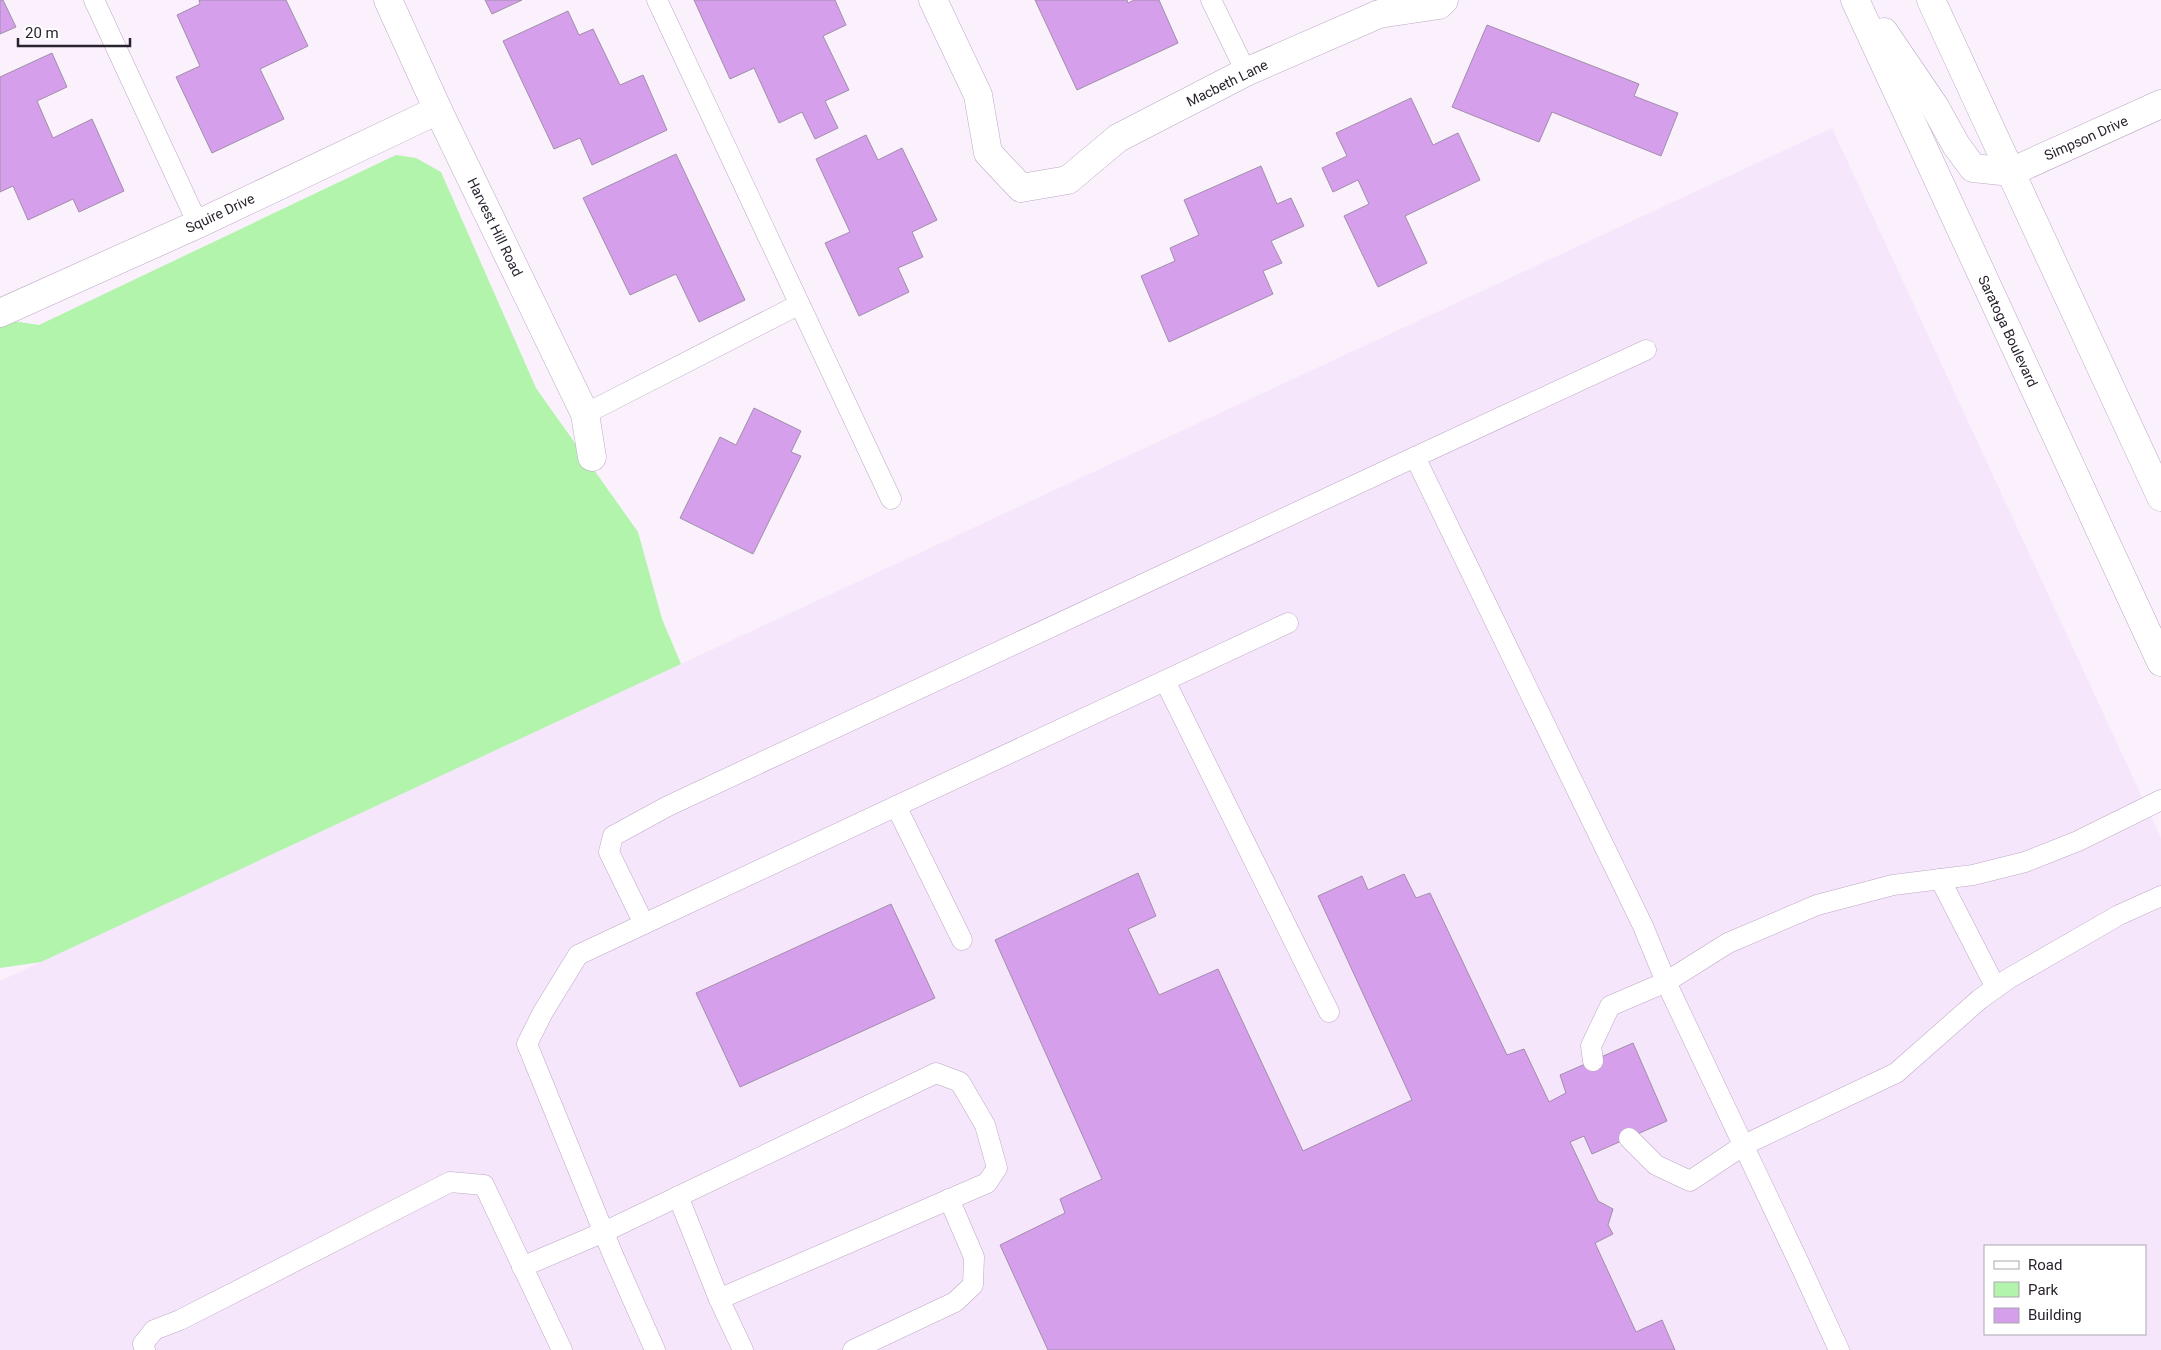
<svg xmlns="http://www.w3.org/2000/svg" width="2161" height="1350" viewBox="0 0 2161 1350" font-family="Roboto,sans-serif">
<style>
.built{fill:#f6e6fc;fill-rule:evenodd}
.green{fill:#b2f4ac}
.building{fill:#d59fec;stroke:#a18ea9}
.lines{fill:none;stroke-linecap:round;stroke-linejoin:round}
.lane-casing{stroke:#bca8c4;stroke-width:21}
.street-casing{stroke:#bca8c4;stroke-width:29}
.secondary-casing{stroke:#bca8c4;stroke-width:29}
.lane{stroke:#fff;stroke-width:20}
.street{stroke:#fff;stroke-width:28}
.secondary{stroke:#fff;stroke-width:28}
.labels{text-anchor:middle;dominant-baseline:central;stroke-width:4.5;stroke-linejoin:round;paint-order:stroke}
.street-label{font-size:14px;fill:#2a232e;stroke:#fff}
</style>
<rect width="100%" height="100%" fill="#faf1fd"/>
<path class="built" d="M 1832,128 L 2161,838 L 2161,1350 L 0,1350 L 0,981 ZM 1985,1246 L 2145,1246 L 2145,1334 L 1985,1334 Z"/>
<polygon class="green" points="396,155 416,158 441,172 536,388 638,532 662,619 681,664 41,962 0,968 0,319 39,325"/>
<g class="building">
<polygon points="0,0 3,0 16,27 0,34"/>
<polygon points="199,0 286,0 308,46 260,69 284,119 212,153 176,77 200,66 177,15 200,4"/>
<polygon points="485,0 522,0 492,14"/>
<polygon points="694,0 835,0 846,25 823,36 849,90 825,101 838,128 815,139 802,112 779,123 754,68 730,79"/>
<polygon points="1035,0 1127,0 1128,3 1134,0 1159,0 1178,43 1077,90"/>
<polygon points="568,11 579,35 593,29 620,85 643,75 667,130 592,165 580,138 554,149 503,41"/>
<polygon points="1487,25 1639,84 1634,96 1678,113 1661,156 1552,112 1539,142 1452,107"/>
<polygon points="52,53 67,87 37,101 53,138 92,119 124,191 79,212 73,199 28,220 13,186 0,192 0,77"/>
<polygon points="1411,98 1433,145 1458,133 1480,180 1405,216 1427,263 1378,287 1344,216 1369,204 1358,180 1333,192 1322,168 1347,156 1336,133"/>
<polygon points="866,135 878,160 902,148 937,220 912,232 923,257 898,268 909,292 859,316 825,243 850,232 816,159"/>
<polygon points="676,154 745,300 699,322 676,274 630,295 583,198"/>
<polygon points="1261,166 1277,204 1291,198 1304,226 1271,241 1282,263 1263,271 1273,294 1169,342 1141,276 1175,261 1170,248 1199,235 1184,200"/>
<polygon points="754,408 801,431 791,452 801,456 753,554 680,518 720,437 736,445"/>
<polygon points="1138,873 1156,916 1128,929 1159,995 1218,969 1303,1151 1412,1100 1318,896 1362,876 1368,890 1404,874 1416,898 1430,893 1507,1055 1524,1049 1549,1102 1566,1093 1560,1075 1633,1043 1667,1121 1592,1154 1584,1136 1570,1142 1598,1201 1613,1209 1608,1225 1613,1234 1595,1243 1636,1332 1662,1320 1675,1350 1048,1350 1000,1245 1065,1213 1060,1199 1102,1179 995,940"/>
<polygon points="891,904 935,998 740,1087 696,993"/>
</g>
<g class="lines">
<g class="lane-casing">
<g id="lane">
<polyline points="94,0 198,224"/>
<polyline points="657,0 891,499"/>
<polyline points="1211,0 1246,72"/>
<polyline points="585,414 798,305"/>
<polyline points="1415,457 1646,350"/>
<polyline points="1165,681 1329,1012"/>
<polyline points="896,806 962,940"/>
<polyline points="1940,879 1996,988"/>
<polyline points="644,924 1288,623"/>
<polyline points="1593,1061 1591,1046 1610,1006 1666,982 1728,943 1817,905 1893,885 1973,875 2025,862 2078,841 2161,800"/>
<polyline points="1629,1138 1656,1165 1690,1181 1744,1145 1896,1073 1980,999 2008,979 2119,915 2161,896"/>
<polyline points="678,1196 719,1299"/>
<polyline points="522,1267 604,1232 936,1073 960,1082 985,1125 997,1168 987,1183 719,1299 743,1350"/>
<polyline points="145,1350 143,1344 154,1330 180,1320 450,1182 484,1185 562,1350"/>
<polyline points="655,1350 613,1255 527,1044 543,1012 578,955 644,924 609,852 613,836 668,806 1415,457 1643,926 1666,982 1801,1267 1839,1350"/>
<polyline points="853,1350 955,1302 973,1285 974,1257 949,1199"/>
</g>
</g>
<g class="street-casing">
<g id="street">
<polyline points="388,0 438,110 585,414 592,457"/>
<polyline points="933,0 978,95 988,153 1021,188 1068,180 1118,138 1246,72 1379,14 1439,5 1444,0"/>
<polyline points="2011,172 2161,104"/>
<polyline points="0,313 198,224 438,110"/>
</g>
</g>
<g class="secondary-casing">
<g id="secondary">
<polyline points="1855,0 2161,662"/>
<polyline points="1931,0 2161,497"/>
<polyline points="1884,32 1935,107 1956,145 1973,168 2011,172"/>
</g>
</g>
<use href="#lane" class="lane"/>
<use href="#street" class="street"/>
<use href="#secondary" class="secondary"/>
</g>
<g class="labels">
<g class="street-label">
<text transform="translate(1227 83) rotate(-26)">Macbeth Lane</text>
<text transform="translate(2086 138) rotate(-24)">Simpson Drive</text>
<text transform="translate(220 213) rotate(-25)">Squire Drive</text>
<text transform="translate(495 227) rotate(64)">Harvest Hill Road</text>
<text transform="translate(2008 331) rotate(65)">Saratoga Boulevard</text>
</g>
</g>
<rect x="1984" y="1245" width="162" height="90" fill="#ffffff" stroke="#aaa7ab"/>
<rect x="1994" y="1261" width="25" height="8" fill="#ffffff" stroke="#aaa7ab"/>
<text x="2028" y="1270" font-size="15" fill="#2a232e">Road</text>
<rect x="1994" y="1282" width="25" height="15" fill="#b2f4ac" stroke="#aaa7ab"/>
<text x="2028" y="1295" font-size="15" fill="#2a232e">Park</text>
<rect x="1994" y="1308" width="25" height="15" fill="#d59fec" stroke="#aaa7ab"/>
<text x="2028" y="1320" font-size="15" fill="#2a232e">Building</text>
<path d="M18 38v8h112v-8" fill="none" stroke="#2a232e" stroke-width="2.5"/>
<text x="25" y="38" font-size="15" fill="#2a232e" stroke="#ffffff" stroke-width="4" paint-order="stroke">20 m</text>
</svg>
